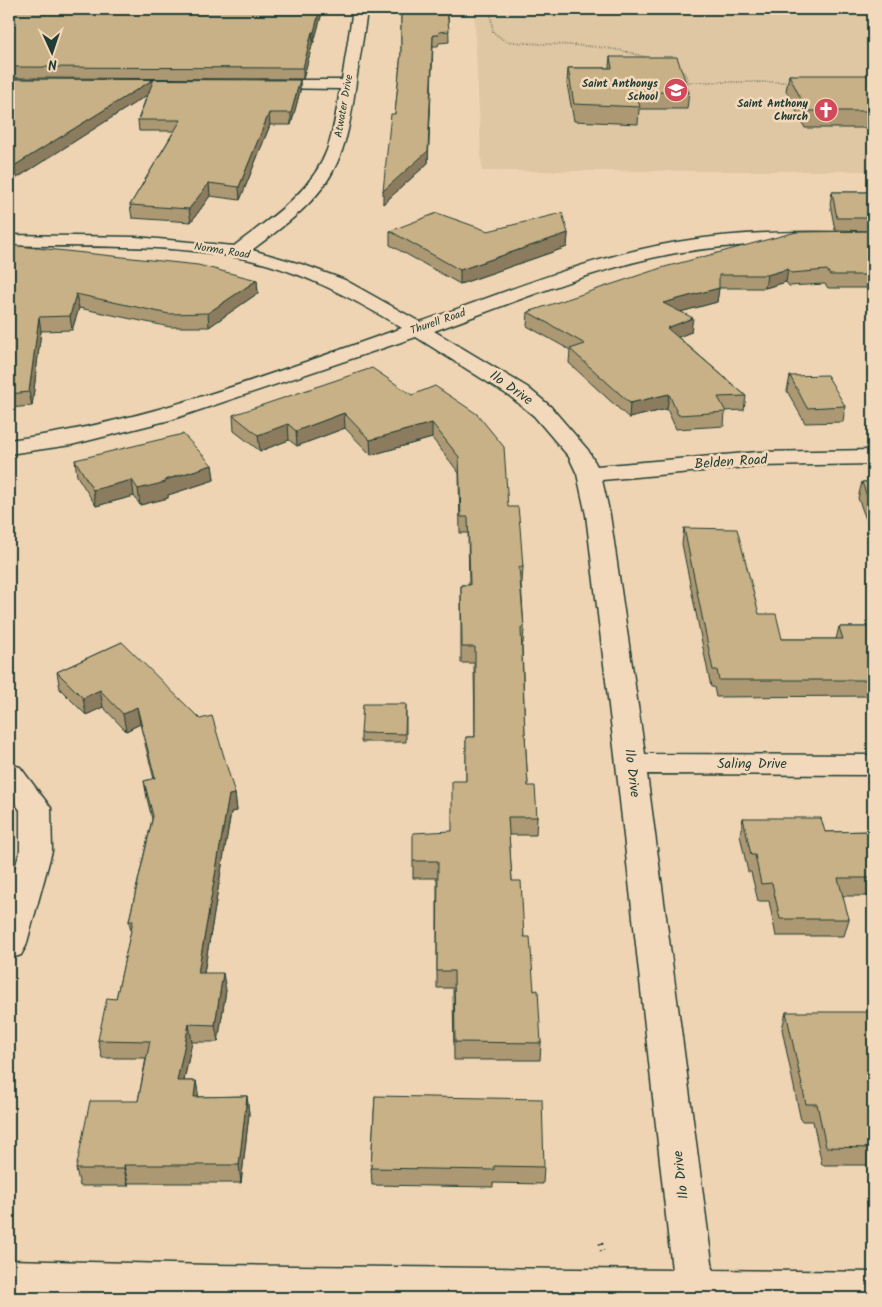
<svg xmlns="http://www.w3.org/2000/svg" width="882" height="1307" viewBox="0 0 882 1307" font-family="Kalam,sans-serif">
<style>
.built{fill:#dfc7a3}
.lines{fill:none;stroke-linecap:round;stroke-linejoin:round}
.minor-casing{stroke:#1f3d34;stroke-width:3}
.path-far1{stroke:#1f3d34;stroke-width:2;stroke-dasharray:0.5 2;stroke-linecap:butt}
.path{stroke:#1f3d34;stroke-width:4.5;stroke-dasharray:2 5;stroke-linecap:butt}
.minor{fill:#f3d9bb;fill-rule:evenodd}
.wall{fill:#ac9873;stroke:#1f3d34}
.shaded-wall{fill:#8c7c5e;stroke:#1f3d34}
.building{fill:#c8b186;stroke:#1f3d34}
.labels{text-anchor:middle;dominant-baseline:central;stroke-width:5;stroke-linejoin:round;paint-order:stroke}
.far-poi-label{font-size:11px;font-weight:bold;fill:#1f3d34;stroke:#f3d9bb;text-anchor:end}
.far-street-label{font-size:11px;fill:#1f3d34;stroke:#f3d9bb}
.street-label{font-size:14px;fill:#1f3d34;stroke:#f3d9bb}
</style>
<rect width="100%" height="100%" fill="#eed4b2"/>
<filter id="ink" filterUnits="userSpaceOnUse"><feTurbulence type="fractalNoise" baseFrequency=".02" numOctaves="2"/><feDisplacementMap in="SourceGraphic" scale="10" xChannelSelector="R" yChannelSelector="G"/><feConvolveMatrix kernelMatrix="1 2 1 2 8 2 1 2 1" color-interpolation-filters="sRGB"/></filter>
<g filter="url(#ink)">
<polygon class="built" points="474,9 873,9 873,171 482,171"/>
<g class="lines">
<g class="minor-casing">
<g id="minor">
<path d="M 353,9 L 366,9 L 366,18 C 363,40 359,61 356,82 C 351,119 346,156 323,187 C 304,212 277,231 252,250 L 304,265 L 345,280 L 420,322 C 504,293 588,257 677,242 C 741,231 808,231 873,233 L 873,243 C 807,243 741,242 676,253 C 593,268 514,303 434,331 L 527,387 L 550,406 L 588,450 L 597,466 L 758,452 L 873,450 L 873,464 L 758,466 L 602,480 L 610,515 L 645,754 L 873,755 L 873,775 L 647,774 L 713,1270 L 873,1272 L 873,1298 L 9,1298 L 9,1260 L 211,1265 L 672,1270 L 616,764 L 586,515 L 577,474 L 569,457 L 534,416 L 511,397 L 416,337 L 170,420 L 71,445 L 9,454 L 9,440 C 145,423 273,373 402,328 C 351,297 296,268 236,257 C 161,243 84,248 9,245 L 9,235 L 136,237 L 234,246 C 269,219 311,193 327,150 C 334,130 337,110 340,89 L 263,88 L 258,87 L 256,84 L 258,81 L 263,80 L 342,80 Z"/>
<polygon points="9,764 20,767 51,808 52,851 26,946 21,955 9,959 9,889 20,851 20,810 9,795"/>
</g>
</g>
<g class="path-far1">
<path d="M 490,9 L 493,32 L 505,41 C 554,47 603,41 650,59"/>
<polyline points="679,72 684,72 688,82 791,82"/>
</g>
<polyline class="path" points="601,1243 602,1251"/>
<use href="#minor" class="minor"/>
</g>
<g class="wall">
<polygon points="9,9 323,9 314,42 313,42 303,79 9,78"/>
<polygon points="401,9 456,9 456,11 448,11 449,42 439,43 438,46 433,46 428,163 383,204 395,114 401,53"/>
<polygon points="610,57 689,92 687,109 639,109 638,124 574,121 567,84 568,68 609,68"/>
<polygon points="789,75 873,80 873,128 805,128 786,91"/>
<polygon points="9,79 300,80 300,91 291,125 270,125 240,200 210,196 191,222 132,218 130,205 174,131 139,131 138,120 147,95 9,183"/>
<polygon points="832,192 873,192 873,231 835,230 830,204"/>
<polygon points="390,231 568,233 567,247 460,284 390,245"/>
<polygon points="873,231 873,288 828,288 825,284 789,286 786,282 765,288 719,288 717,302 680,312 691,332 678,337 746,396 744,410 725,411 724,426 676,429 667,409 629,418 569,363 570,350 527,326 528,312"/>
<polygon points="9,245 257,280 258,293 209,327 170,327 79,308 72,330 41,331 32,406 9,408"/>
<polygon points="790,376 845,406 843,422 805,423 787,391"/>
<polygon points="412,395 508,507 523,567 522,583 521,583 524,628 523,644 522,644 525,735 528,786 537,817 536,835 509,835 512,881 524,937 534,991 541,1043 540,1060 454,1060 453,988 437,988 437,878 413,878 413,861 452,831 466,781 466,737 475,737 474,663 461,663 461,585 469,585 468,533 460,533 459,473 432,438 371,455 345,428 297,446 289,440 260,451 234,431 233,415"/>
<polygon points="75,460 212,465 214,480 168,495 168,498 140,505 134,496 96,506 77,476"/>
<polygon points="862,482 873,482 873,538 858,498"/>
<polygon points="684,528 759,614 782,639 836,639 839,627 873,627 873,696 716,697 714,687 711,687 682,544"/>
<polygon points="122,642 235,794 237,811 231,812 204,973 226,990 218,1042 192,1042 184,1081 196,1081 198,1097 247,1096 249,1114 241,1183 128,1183 128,1186 80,1186 76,1169 138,1101 146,1058 102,1058 98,1040 116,999 131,931 129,921 152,819 147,798 144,781 154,779 140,724 126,731 103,707 86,715 60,689 57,672"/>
<polygon points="406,704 406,742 361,742 361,733"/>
<polygon points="743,818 825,832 873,831 873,896 842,896 849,919 844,936 776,936 769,901 758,901 751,872 748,872 740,835"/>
<polygon points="786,1012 873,1025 873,1165 822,1165 813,1121 801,1121 782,1029"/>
<polygon points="375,1096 544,1167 543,1184 493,1183 493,1187 372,1185 371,1168"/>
</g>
<g class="shaded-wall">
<polygon points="320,9 323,9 314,42 314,32"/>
<polygon points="312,32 313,42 303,79 303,68"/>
<polygon points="433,35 428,163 383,204 383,191"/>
<polygon points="154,79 155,90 9,183 9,169"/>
<polygon points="300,80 300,91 291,125 291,113"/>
<polygon points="269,113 270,125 240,200 239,187"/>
<polygon points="209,183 210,196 191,222 189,209"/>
<polygon points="568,233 567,247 460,284 460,270"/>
<polygon points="788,269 786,282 765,288 767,275"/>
<polygon points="257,280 258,293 209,327 208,313"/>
<polygon points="719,288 717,302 662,317 663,303"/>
<polygon points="76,294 79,308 72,330 70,316"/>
<polygon points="39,317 41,331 32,406 29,392"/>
<polygon points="693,318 691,332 666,342 667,328"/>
<polygon points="669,394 667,409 629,418 630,403"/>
<polygon points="344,413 345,428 297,446 296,431"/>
<polygon points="432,423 432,438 371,455 370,440"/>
<polygon points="288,424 289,440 260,451 258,435"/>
<polygon points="212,465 214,480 168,495 168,498 140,505 138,489"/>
<polygon points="132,480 134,496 96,506 93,490"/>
<polygon points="100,690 103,707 86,715 83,698"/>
<polygon points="137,707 140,724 126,731 123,714"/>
<polygon points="235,794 237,811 231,812 201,990 198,973 229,795"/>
<polygon points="223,973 226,990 218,1042 215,1025"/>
<polygon points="189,1024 192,1042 180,1099 177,1081"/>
<polygon points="196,1081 199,1098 194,1097"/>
<polygon points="247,1096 249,1114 241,1183 239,1165"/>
<polygon points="124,1165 128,1183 128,1186 124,1169"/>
</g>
<g class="building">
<polygon points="9,9 320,9 314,32 312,32 303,68 9,67"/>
<polygon points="401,9 447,9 449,31 439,32 438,35 433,35 428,151 383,191 391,114 395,114 401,53"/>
<polygon points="610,57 677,57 689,92 636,92 640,107 574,104 568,68 612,68"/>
<polygon points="789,75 870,75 873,80 873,111 807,111"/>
<polygon points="9,79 300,80 291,113 269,113 239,187 209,183 189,209 130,205 181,120 138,120 154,79 9,169"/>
<polygon points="832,192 873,192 873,218 837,218"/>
<polygon points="437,213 488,231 562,213 568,233 460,270 390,231"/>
<polygon points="873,231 873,275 830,275 827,270 791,273 788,269 767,275 719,275 719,288 663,303 693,318 667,328 746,396 718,397 726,412 678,415 669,394 630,403 570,349 585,344 528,312 661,268 796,232"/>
<polygon points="9,245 198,265 257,280 208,313 169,314 76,294 70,316 39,317 29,392 9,394"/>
<polygon points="372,368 412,395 435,386 477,414 504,447 508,507 518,507 520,527 523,567 519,567 524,628 521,628 525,735 528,786 535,786 537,817 508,817 512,881 521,881 524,937 530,937 534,991 538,990 541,1043 455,1042 454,971 437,971 438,861 413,861 413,833 452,831 452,781 466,781 466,737 475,737 475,647 462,647 461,585 470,585 468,517 461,517 459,457 432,423 370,440 344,413 296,431 288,424 258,435 233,415"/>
<polygon points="827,375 845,406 807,408 790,376"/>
<polygon points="183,434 212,465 165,480 166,482 138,489 132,480 93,490 75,460"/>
<polygon points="862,482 873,482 873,513"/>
<polygon points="684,528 737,529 759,614 776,614 782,639 843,639 839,627 873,627 873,680 719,680 717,670 713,670"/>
<polygon points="122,642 200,719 212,716 235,794 229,795 198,973 223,973 215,1025 189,1024 177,1081 196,1081 194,1097 247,1096 239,1165 124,1165 124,1169 76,1169 90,1101 138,1101 150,1041 98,1040 107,998 116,999 133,921 129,921 153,816 144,781 155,778 137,707 123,714 100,690 83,698 57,672"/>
<polygon points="363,704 406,704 405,734 361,733"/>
<polygon points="743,818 821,818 825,832 873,831 873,878 838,878 849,919 780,919 772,883 761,884 755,855 751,855"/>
<polygon points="786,1012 869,1012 872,1025 873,1025 873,1148 826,1147 817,1104 806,1104"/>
<polygon points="375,1096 542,1099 544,1167 494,1166 494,1170 371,1168"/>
</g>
</g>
<defs>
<g id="school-disc" transform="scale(1.25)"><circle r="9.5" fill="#d1495b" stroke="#f3d9bb"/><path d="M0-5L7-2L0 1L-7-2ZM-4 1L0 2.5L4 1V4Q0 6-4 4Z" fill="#fff"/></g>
<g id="church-disc" transform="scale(1.25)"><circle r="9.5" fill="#d1495b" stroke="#f3d9bb"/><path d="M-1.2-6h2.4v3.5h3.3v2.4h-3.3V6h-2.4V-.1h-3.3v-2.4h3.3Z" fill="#fff"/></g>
</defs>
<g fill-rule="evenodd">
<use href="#school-disc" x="676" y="90"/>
<use href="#church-disc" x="826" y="110"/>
</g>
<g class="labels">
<g class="far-poi-label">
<text x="658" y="84">Saint Anthonys<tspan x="658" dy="13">School</tspan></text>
<text x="808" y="104">Saint Anthony<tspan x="808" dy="13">Church</tspan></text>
</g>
<g class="far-street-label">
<text transform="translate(344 106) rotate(-80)">Atwater Drive</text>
<text transform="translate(222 251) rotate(9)">Norma Road</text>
<text transform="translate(438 322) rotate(-19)">Thurell Road</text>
</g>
<g class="street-label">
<text transform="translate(511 388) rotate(35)">Ilo Drive</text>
<text transform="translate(731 462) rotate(-4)">Belden Road</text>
<text x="752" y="764">Saling Drive</text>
<text transform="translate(632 773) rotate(83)">Ilo Drive</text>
<text transform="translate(681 1175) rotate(-97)">Ilo Drive</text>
</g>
</g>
<rect width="882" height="1307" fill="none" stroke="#f3d9bb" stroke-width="30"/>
<rect x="15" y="15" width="852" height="1277" fill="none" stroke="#1f3d34" stroke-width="2" filter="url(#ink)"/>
<g transform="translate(52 52) rotate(177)" stroke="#f3d9bb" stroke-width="4" paint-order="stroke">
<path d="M0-4L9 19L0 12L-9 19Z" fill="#1f3d34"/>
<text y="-8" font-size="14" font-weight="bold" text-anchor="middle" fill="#1f3d34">N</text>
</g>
</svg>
